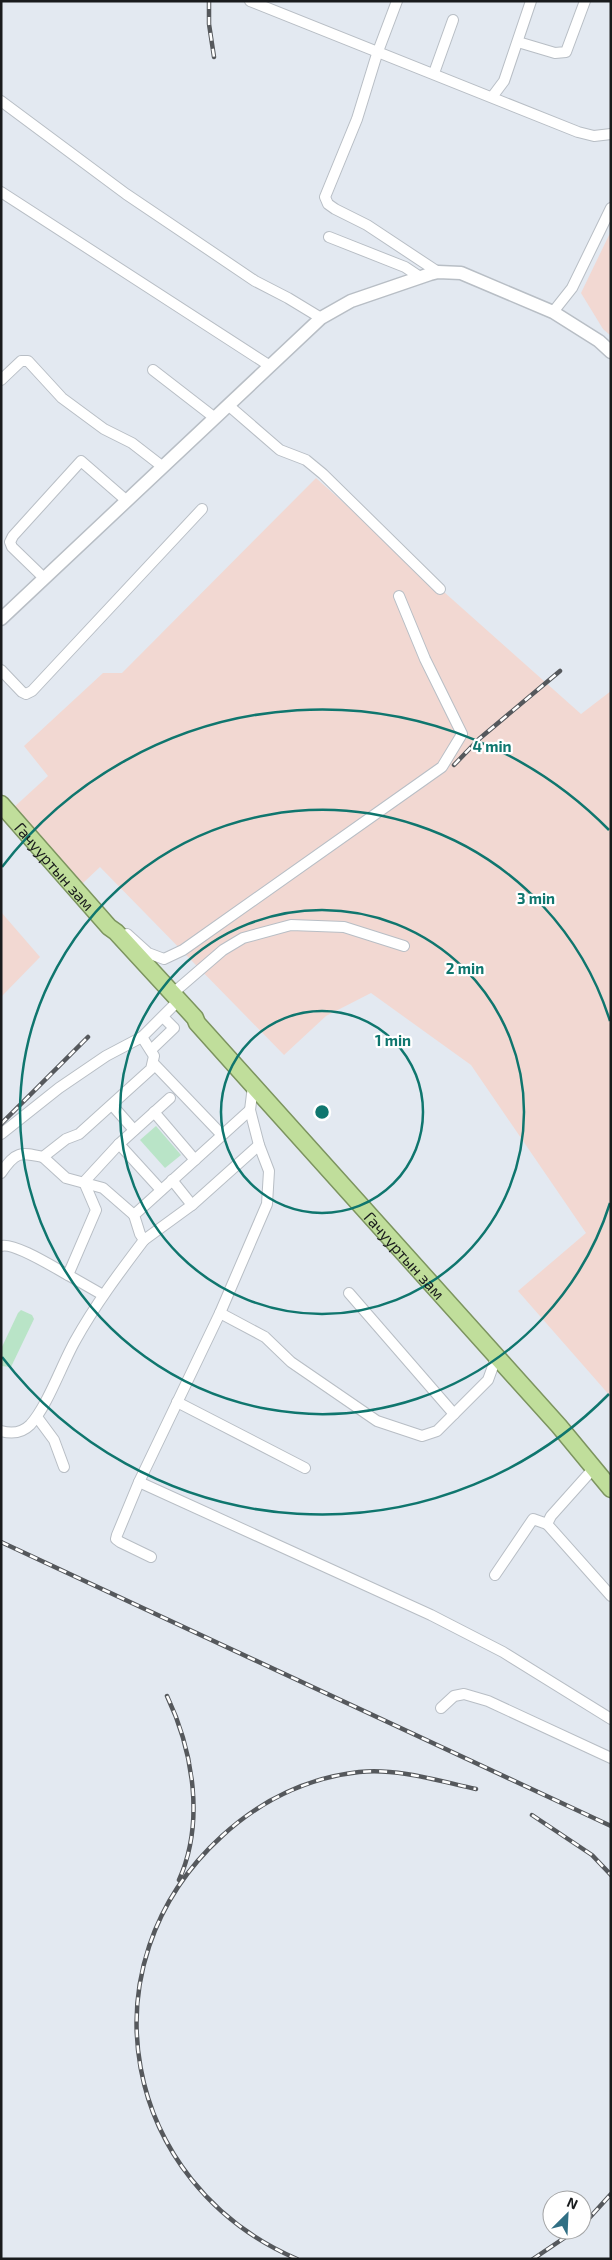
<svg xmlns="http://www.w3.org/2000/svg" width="612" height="2260" viewBox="0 0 612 2260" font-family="'Exo 2',sans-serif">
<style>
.industrial{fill:#f2d8d2}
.green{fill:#b9e4c7}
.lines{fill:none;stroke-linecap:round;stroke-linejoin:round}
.minor-casing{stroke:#b8bec5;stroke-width:12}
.tertiary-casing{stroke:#b8bec5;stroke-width:15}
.trunk-casing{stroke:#7c945f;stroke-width:19}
.minor{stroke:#fff;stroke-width:10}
.tertiary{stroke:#fff;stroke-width:12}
.trunk{stroke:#c0de9b;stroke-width:16}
.rail-casing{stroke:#55585c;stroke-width:4.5}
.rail{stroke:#fff;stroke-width:2.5;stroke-dasharray:8;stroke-linecap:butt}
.ring{fill:none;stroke:#0f766e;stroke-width:2.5}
.labels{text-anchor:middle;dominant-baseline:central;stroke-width:4.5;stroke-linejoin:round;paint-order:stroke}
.street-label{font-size:16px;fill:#191b1d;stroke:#fff}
.centre{fill:#0f766e;stroke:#fff;stroke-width:2.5}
.ring-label{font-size:15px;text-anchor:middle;font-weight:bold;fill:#0f766e;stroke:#fff;stroke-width:4.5;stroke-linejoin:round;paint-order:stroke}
</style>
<rect width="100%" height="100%" fill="#e3e9f1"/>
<g class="industrial">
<polygon points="611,231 611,336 603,329 581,293"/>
<polygon points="316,478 581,714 611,691 611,1397 518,1291 586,1233 471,1065 371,993 326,1016 284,1055 100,867 82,884 12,809 48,776 24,746 103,673 122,673"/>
<polygon points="1,912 40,957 1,997"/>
</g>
<g class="green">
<polygon points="156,1126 181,1155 165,1168 140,1140"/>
<polygon points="21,1310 32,1315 34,1319 11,1367 1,1366 1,1349 18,1313"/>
</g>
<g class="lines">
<g class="minor-casing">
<g id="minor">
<polyline points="250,1 578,132 594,136 611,134"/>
<polyline points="397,1 377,54 357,119 325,197 328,204 335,209 367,225 438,272"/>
<polyline points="518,42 555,53 566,52 585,1"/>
<polyline points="434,73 453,20"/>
<polyline points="492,97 504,81 531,1"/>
<polyline points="1,101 126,194 255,281 288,298 321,318"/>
<polyline points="1,192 270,366"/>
<polyline points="329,237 405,267 420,277"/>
<polyline points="553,312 572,288 611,208"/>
<polyline points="153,370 215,418"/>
<polyline points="1,380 21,361 28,361 62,398 104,429 132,443 163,467"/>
<polyline points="228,405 280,450 306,460 323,474 440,589"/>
<polyline points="44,578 12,547 10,542 13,536 81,461 127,501"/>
<polyline points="1,670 22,692 26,694 32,691 202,509"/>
<polyline points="127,934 148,953 164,959 183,950 442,767 462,734 425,659 399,596"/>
<polyline points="172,994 223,950 243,938 291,925 344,927 404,946"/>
<polyline points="151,1050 174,1028 163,1017"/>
<polyline points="154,1064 222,1135"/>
<polyline points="112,1105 134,1130"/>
<polyline points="154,1112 195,1160"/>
<polyline points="1,1134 59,1088 106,1056 142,1037"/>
<polyline points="119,1144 161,1190"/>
<polyline points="43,1157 66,1178 103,1188 134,1215"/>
<path d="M 1,1173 C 16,1151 20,1152 43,1157 L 66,1139 L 79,1134 L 151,1069 L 154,1056 L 142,1037 L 173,1006"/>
<polyline points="192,1205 259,1145"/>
<polyline points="144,1240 192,1205 172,1180"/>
<path d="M 1,1246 C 14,1242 55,1268 68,1275"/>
<polyline points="349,1293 454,1414"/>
<polyline points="103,1295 68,1275 96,1210 84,1182 119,1144 170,1098"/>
<polyline points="220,1313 265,1337 291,1362 377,1421 422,1436 437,1431 488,1380 496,1358"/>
<polyline points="177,1402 305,1468"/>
<polyline points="37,1417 54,1440 64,1467"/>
<path d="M 1,1431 C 12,1434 22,1433 30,1425 C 47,1407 62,1364 75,1341 C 95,1305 119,1273 144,1240 L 140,1234 L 134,1215 L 250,1110"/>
<polyline points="593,1469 551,1516 547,1524 611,1596"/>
<polyline points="139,1482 431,1615 503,1652 611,1719"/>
<polyline points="151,1557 120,1542 116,1539 117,1535 139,1482 220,1313 267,1204 269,1171 259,1145 250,1110 253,1086"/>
<polyline points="495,1575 533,1519 547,1524"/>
<polyline points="441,1708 454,1696 464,1694 488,1701 611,1758"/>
</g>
</g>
<g class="tertiary-casing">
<polyline id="tertiary" points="1,619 321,318 351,301 430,274 438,272 461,273 553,312 599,341 611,352"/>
</g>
<g class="trunk-casing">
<g id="trunk">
<path id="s1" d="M 1,804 L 109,927 L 116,932 L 195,1018 L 197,1023 L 559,1426 L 611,1489"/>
</g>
</g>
<use href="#minor" class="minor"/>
<use href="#tertiary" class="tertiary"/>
<use href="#trunk" class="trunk"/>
<g class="rail-casing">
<g id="rail">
<polyline points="209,1 209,24 214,57"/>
<polyline points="454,765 479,739 560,671"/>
<polyline points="1,1124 88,1037"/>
<polyline points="1,1542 611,1826"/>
<path d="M 167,1696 C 193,1751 205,1822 179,1880"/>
<polyline points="532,1815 592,1855 611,1875"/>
<polyline points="582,2226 611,2194"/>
<path d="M 297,2259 C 122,2184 80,1965 222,1836 C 260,1801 307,1778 359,1772 C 398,1768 439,1781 476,1789"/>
<polyline points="533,2259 576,2230"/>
</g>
</g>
<use href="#rail" class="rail"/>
</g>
<g class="ring">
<circle cx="322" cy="1112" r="101"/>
<circle cx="322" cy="1112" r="202"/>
<path d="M610 1203A302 302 0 1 1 610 1021"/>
<path d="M609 1394A403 403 0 0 1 2 1357M2 867A403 403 0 0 1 609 830"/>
</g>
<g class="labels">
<g class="street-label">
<text stroke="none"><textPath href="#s1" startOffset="82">Гачууртын зам</textPath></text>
<text stroke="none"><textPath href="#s1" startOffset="606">Гачууртын зам</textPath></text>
</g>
</g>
<circle cx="322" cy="1112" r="8" class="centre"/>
<g class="ring-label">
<text x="492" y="752">4 min</text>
<text x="536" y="904">3 min</text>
<text x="465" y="974">2 min</text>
<text x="393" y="1046">1 min</text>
</g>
<rect width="612" height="2260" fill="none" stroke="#191b1d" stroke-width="5"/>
<g transform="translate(567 2215) rotate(24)"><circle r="24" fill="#ffffff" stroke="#a3a4a5"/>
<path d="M0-4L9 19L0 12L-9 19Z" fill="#306f84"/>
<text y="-8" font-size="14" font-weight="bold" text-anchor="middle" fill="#191b1d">N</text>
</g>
</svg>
